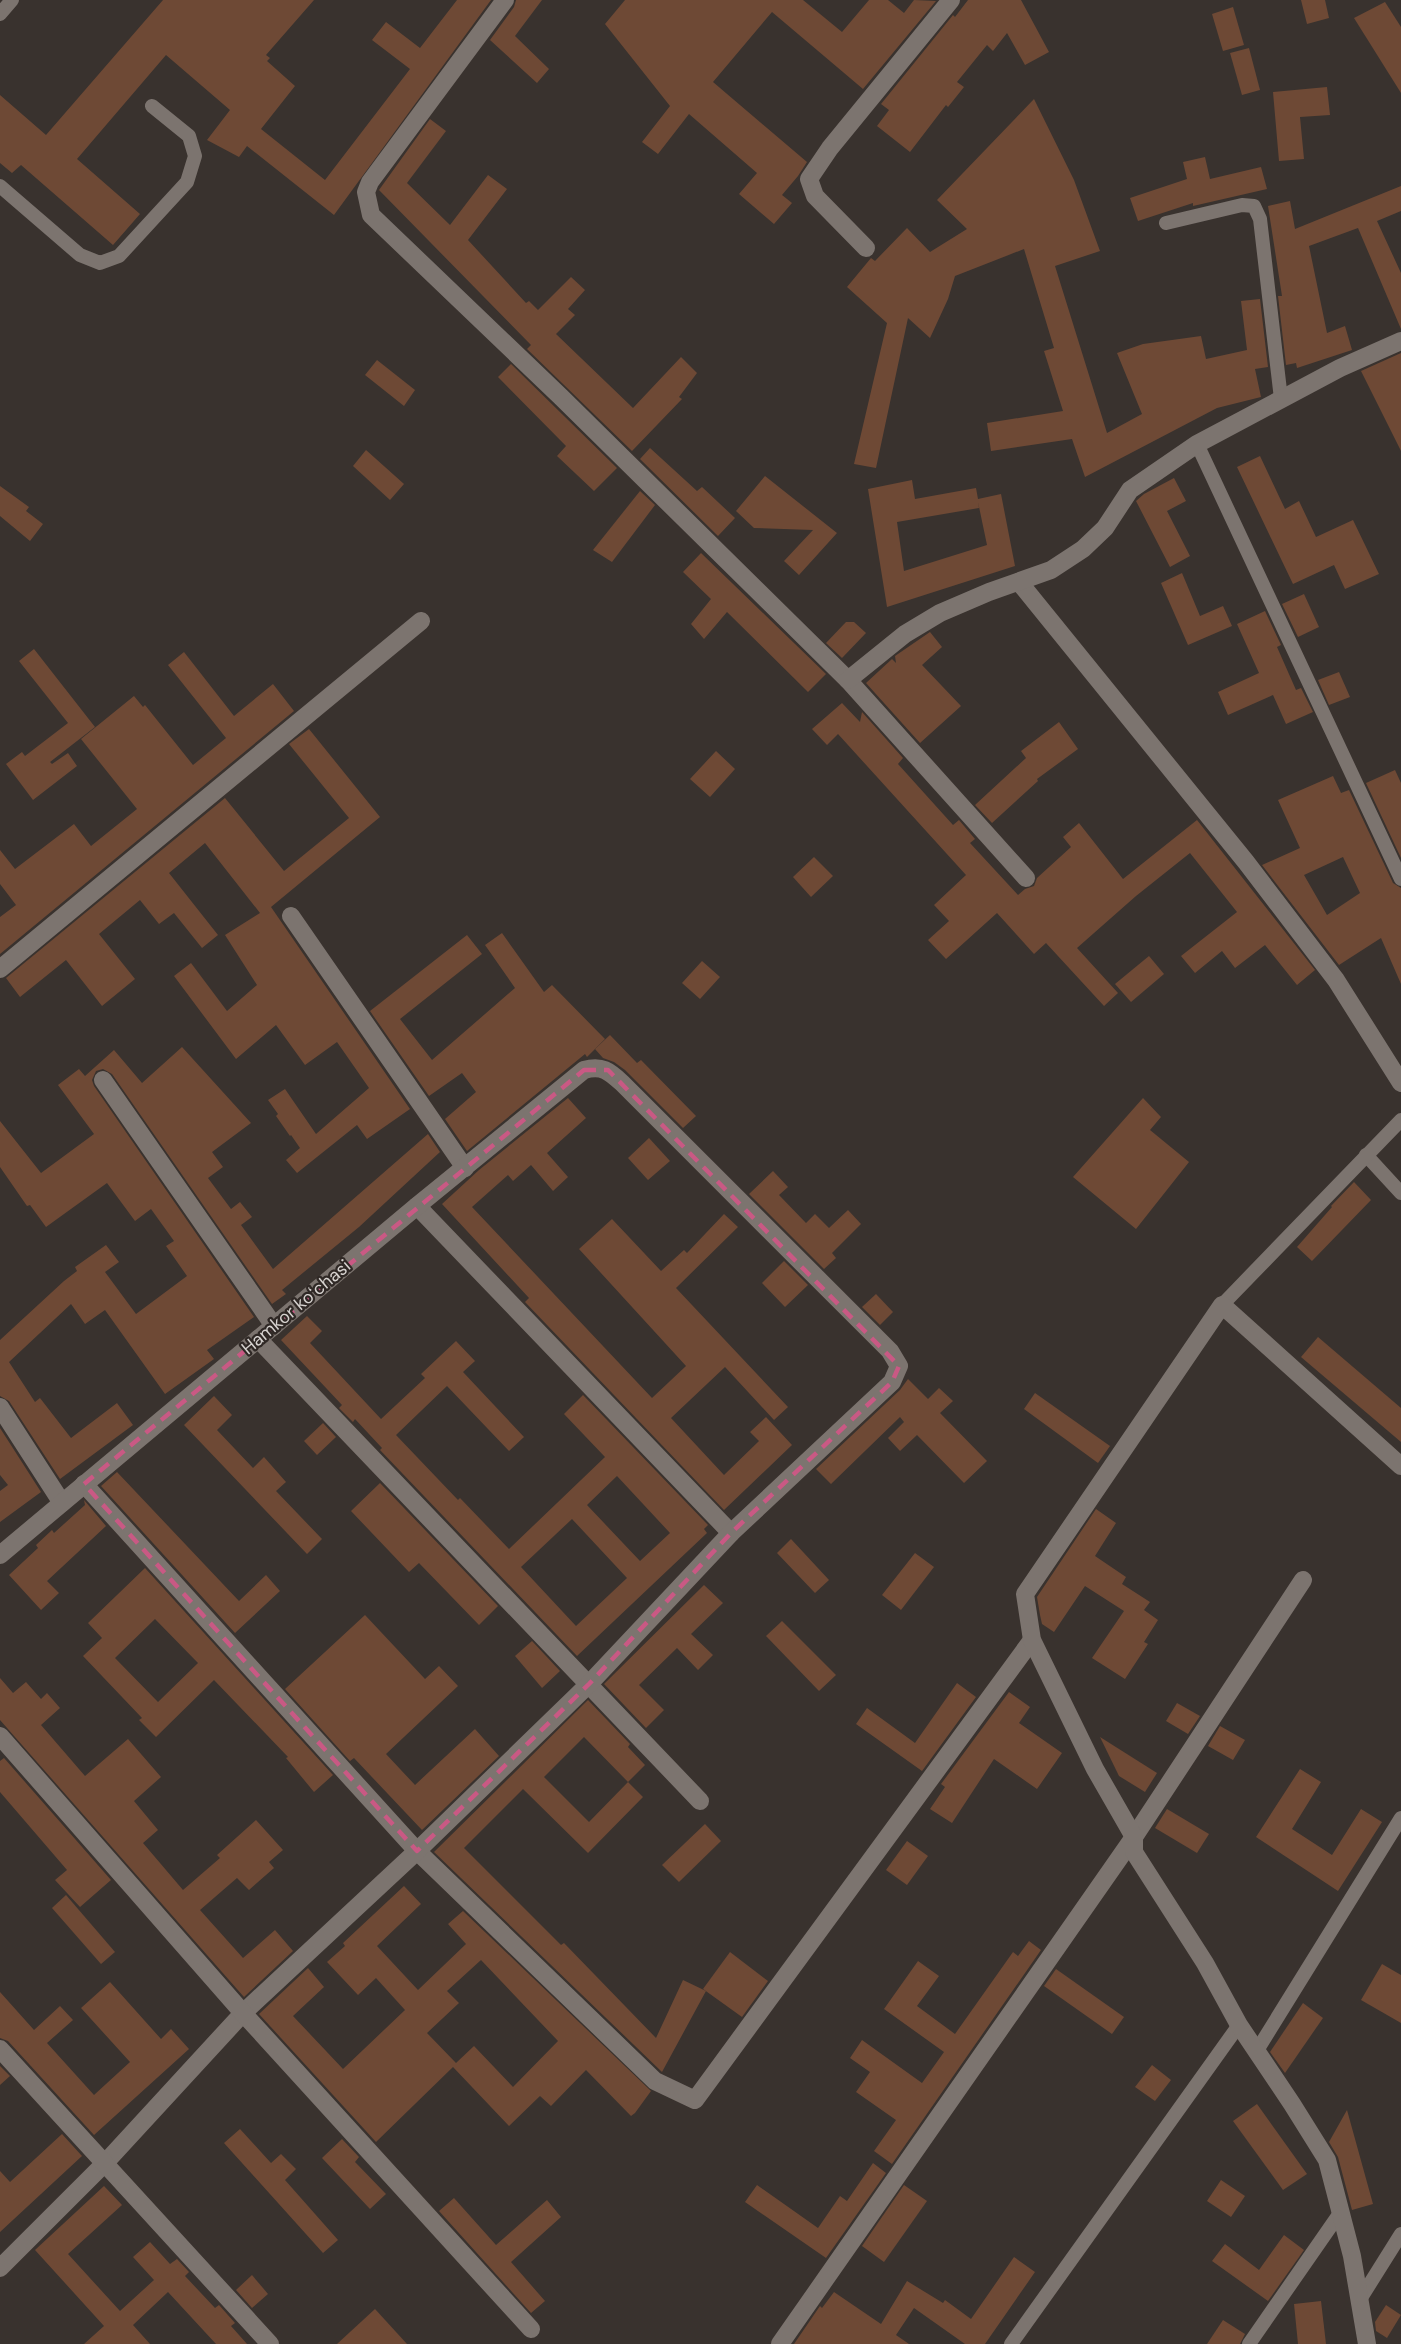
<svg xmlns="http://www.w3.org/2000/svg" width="1401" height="2344" viewBox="0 0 1401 2344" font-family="'DM Sans',sans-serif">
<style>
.building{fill:#6e4935;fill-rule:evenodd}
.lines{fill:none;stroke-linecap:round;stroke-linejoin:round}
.lane{stroke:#7c746f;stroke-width:14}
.street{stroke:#7c746f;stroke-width:18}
.marked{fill:none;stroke:#c95984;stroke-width:4.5;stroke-dasharray:12 8;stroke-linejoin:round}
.labels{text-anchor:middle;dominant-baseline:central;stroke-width:4.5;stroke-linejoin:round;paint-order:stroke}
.street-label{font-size:18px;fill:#d6d2cf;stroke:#2f2825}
</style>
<rect width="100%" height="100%" fill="#39322e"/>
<g class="building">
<polygon points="163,0 314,0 266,55 270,58 267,61 295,86 261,129 325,180 410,69 372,40 386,22 420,48 457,0 491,0 334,215 247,146 239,157 207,140 230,110 166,55 77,159 140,214 113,245 21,165 12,173 0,163 0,95 46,135"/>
<polygon points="516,0 542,0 515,36 549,69 537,83 490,40 514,7"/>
<polygon points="625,0 803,0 842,32 869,0 888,0 904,13 914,0 936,1 863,89 772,12 713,82 807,162 798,176 782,195 792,203 774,224 739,194 757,173 689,114 658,154 642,142 670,106 605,24"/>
<polygon points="968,0 1021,0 1049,52 1025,65 1007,33 993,51 987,45 957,82 964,87 948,107 946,105 910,152 877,126 889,110 881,104 953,15 955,17"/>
<polygon points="1301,0 1325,0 1329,18 1307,24"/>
<polygon points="1385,2 1401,27 1401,93 1354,18"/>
<polygon points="1233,7 1244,45 1223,51 1212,14"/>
<polygon points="1249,48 1260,90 1242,95 1230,53"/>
<polygon points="1327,87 1330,115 1300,117 1304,159 1279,161 1273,92"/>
<polygon points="1034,99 1074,180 1100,251 1055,266 1107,433 1142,414 1117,353 1143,344 1201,336 1206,359 1247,350 1241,301 1260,299 1268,367 1255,369 1261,397 1217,408 1085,477 1072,439 991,451 987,423 1063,411 1044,351 1054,348 1024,249 955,276 948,299 930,338 908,318 876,468 854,464 887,323 847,287 871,258 875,261 907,228 930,252 967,229 937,200"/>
<polygon points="430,119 446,131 407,183 450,225 488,175 507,189 468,240 526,303 529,301 538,310 571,277 585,290 568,309 575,315 556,334 633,408 681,357 697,373 679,397 682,399 632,451 527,349 531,345 379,190"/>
<polygon points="1205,157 1210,179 1261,167 1267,189 1193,206 1193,203 1138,221 1130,198 1187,179 1183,162"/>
<polygon points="1401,186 1401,211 1377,221 1401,273 1401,329 1358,228 1309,246 1327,333 1345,326 1352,350 1297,368 1296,363 1286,365 1278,296 1282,296 1268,206 1290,201 1295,229"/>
<polygon points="1401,353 1401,451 1361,371"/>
<polygon points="377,360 415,390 404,406 365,375"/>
<polygon points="511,364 617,468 594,491 557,456 566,446 498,377"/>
<polygon points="650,448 697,491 702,487 735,518 718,536 640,459"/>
<polygon points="366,450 404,484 390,500 353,466"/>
<polygon points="1260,456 1285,509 1299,501 1316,537 1353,520 1379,574 1345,589 1334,565 1293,584 1237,467"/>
<polygon points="765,476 837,533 799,575 784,561 813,530 754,528 736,511"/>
<polygon points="1174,478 1186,501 1167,511 1190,556 1170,567 1136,501 1144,494"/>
<path d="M 912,480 L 915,499 L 976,488 L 978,499 L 1001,494 L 1015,566 L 887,607 L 868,489 ZM 978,502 L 987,545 L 904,571 L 897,522 L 979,508 Z"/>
<polygon points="0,486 29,507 26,511 43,524 30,541 0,516"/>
<polygon points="640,491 655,505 612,562 593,550"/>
<polygon points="701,553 826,674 808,692 727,612 704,639 691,624 711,599 683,572"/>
<polygon points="1182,573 1200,616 1223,606 1232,626 1188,645 1161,583"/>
<polygon points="1304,594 1319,627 1298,637 1282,604"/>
<polygon points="1265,611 1281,645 1277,647 1296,690 1301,688 1313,712 1286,724 1273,695 1228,715 1218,692 1259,673 1237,624"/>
<polygon points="846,622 854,622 866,633 842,658 826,643"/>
<polygon points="930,632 942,647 922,665 961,706 920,743 866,683 892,659 896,663 895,656"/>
<polygon points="34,649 95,727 50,762 52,764 68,753 77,766 33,800 6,764 22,752 25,756 68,723 19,661"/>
<polygon points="184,652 234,716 273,684 294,711 0,954 0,917 16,905 0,884 0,850 15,869 74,824 91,846 137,809 81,739 134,696 143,707 145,705 193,765 226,738 168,665"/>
<polygon points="1339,672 1350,697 1329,705 1318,680"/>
<polygon points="842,703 860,722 862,712 903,758 898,764 953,825 959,820 975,839 970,843 1018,895 1025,889 1034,886 1037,878 1071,847 1063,837 1079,823 1123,879 1197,820 1315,970 1297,985 1265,945 1235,968 1222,951 1195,973 1181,956 1237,912 1190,853 1136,896 1077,948 1118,993 1104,1006 1046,943 1034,954 997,913 946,959 928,940 949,921 934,905 966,875 838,734 827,745 812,729"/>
<polygon points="1059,722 1078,749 1037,779 1038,781 992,823 975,805 1026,758 1021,751"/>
<polygon points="309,729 380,817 271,907 410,1109 367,1139 357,1125 297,1173 286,1160 300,1148 291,1135 290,1136 276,1116 278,1114 268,1100 285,1089 316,1134 369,1088 337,1042 305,1065 276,1025 236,1059 174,976 191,963 227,1011 257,985 225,935 260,913 205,843 169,873 218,935 202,948 174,913 159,924 140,900 99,934 135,979 102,1006 66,960 20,997 6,978 225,798 284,871 349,818 289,744"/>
<polygon points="716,751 735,769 710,797 690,779"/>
<polygon points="1395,770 1401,783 1401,858 1366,783"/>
<path d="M 1333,776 L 1341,793 L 1349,790 L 1393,883 L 1401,888 L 1401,984 L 1381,938 L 1339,965 L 1262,865 L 1300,848 L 1278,800 ZM 1343,857 L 1360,893 L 1327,915 L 1304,875 Z"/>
<polygon points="814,857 833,876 811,897 793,877"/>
<polygon points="502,933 544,992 552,985 605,1039 587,1057 585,1054 467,1151 445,1119 476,1092 462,1073 429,1096 370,1011 467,935 482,954 400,1019 432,1060 515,988 485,945"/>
<polygon points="1149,956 1164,974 1131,1002 1115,984"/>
<polygon points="702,961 720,977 700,999 682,983"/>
<polygon points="610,1035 637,1063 641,1060 696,1116 683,1128 625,1070 614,1062 603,1058 595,1049"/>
<polygon points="182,1047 251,1123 212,1152 223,1167 208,1178 231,1209 240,1202 252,1217 241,1225 273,1269 428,1134 440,1152 359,1227 282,1290 286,1294 272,1304 112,1074 103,1069 96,1071 92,1080 94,1086 254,1317 207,1350 214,1359 165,1394 105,1310 85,1324 71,1304 9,1362 35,1402 40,1398 71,1438 117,1403 133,1425 60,1479 9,1401 0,1396 0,1340 64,1281 77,1271 75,1267 106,1245 119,1262 105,1272 136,1314 187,1276 166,1246 174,1241 151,1209 135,1221 107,1183 46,1227 30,1205 27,1206 0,1167 0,1121 41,1173 94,1134 58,1085 79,1069 85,1076 114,1050 142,1083"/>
<polygon points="568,1098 586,1118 547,1153 568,1177 553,1191 531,1165 513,1181 508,1175 472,1207 652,1398 686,1366 579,1249 612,1219 661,1271 684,1250 687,1253 724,1214 738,1227 676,1288 788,1407 774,1420 725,1367 671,1418 724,1475 759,1441 750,1432 766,1417 792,1445 724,1510 525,1302 529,1298 442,1204 479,1170"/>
<polygon points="1143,1098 1161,1117 1150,1130 1189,1162 1136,1229 1073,1177"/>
<polygon points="649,1138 670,1161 648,1180 628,1158"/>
<polygon points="773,1171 788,1187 779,1195 806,1223 815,1214 829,1228 848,1210 861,1224 832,1253 836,1258 824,1269 749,1194"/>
<polygon points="1354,1182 1371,1200 1312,1261 1297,1247 1332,1207 1331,1206"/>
<polygon points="784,1261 808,1285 785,1307 762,1283"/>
<polygon points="876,1294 893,1312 880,1325 862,1307"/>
<path d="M 307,1316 L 322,1331 L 310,1343 L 381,1419 L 425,1378 L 421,1374 L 456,1341 L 475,1361 L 463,1372 L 524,1437 L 509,1451 L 447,1386 L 396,1435 L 458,1500 L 460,1498 L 509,1549 L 605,1457 L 564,1414 L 583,1395 L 708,1525 L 704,1529 L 707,1533 L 577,1656 L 380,1450 L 382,1448 L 355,1419 L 353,1422 L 339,1408 L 342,1405 L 281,1340 ZM 617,1476 L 670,1533 L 640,1561 L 587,1505 ZM 572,1519 L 627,1578 L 576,1626 L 521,1567 Z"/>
<polygon points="1318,1337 1401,1408 1401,1442 1301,1357"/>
<polygon points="908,1379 928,1399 939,1388 953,1401 940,1413 987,1461 964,1483 917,1435 900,1451 888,1438 904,1422 900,1417 831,1484 816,1469 900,1390"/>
<polygon points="1035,1393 1110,1446 1098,1463 1024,1409"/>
<polygon points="214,1396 232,1415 217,1430 253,1468 264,1457 286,1482 276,1491 322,1539 307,1554 184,1425"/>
<polygon points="323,1423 336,1437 317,1455 304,1441"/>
<polygon points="0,1428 41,1492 0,1522 0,1491 8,1485 0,1475"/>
<polygon points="117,1472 239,1601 266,1575 280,1591 235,1633 101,1486"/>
<polygon points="380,1483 498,1606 479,1625 419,1563 409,1572 351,1511"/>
<polygon points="84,1500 106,1526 47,1581 59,1593 41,1610 9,1575 38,1548 36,1545 52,1530 54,1533 85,1505"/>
<polygon points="1096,1509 1116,1523 1095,1556 1126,1577 1122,1584 1150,1602 1144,1610 1158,1620 1144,1642 1148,1644 1125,1679 1092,1658 1124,1611 1085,1586 1054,1632 1042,1624 1040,1615 1037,1597"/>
<polygon points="791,1539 829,1580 815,1593 777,1553"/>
<polygon points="915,1553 934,1567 901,1610 882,1595"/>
<path d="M 145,1568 L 333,1775 L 314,1792 L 286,1758 L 288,1757 L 214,1680 L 156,1737 L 139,1720 L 142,1718 L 83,1656 L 102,1638 L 88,1623 ZM 155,1619 L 198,1663 L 158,1702 L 115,1658 Z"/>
<polygon points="704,1585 723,1603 691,1634 713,1655 698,1670 677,1648 639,1685 664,1710 646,1728 604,1684"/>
<polygon points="365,1615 425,1679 439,1666 458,1686 386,1754 415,1785 475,1729 499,1756 422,1830 354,1758 350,1761 285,1689"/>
<polygon points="782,1621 836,1675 819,1691 766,1636"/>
<polygon points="532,1641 560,1671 542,1688 515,1656"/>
<polygon points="0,1678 13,1693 26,1682 41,1699 47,1693 60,1708 41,1725 85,1776 128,1739 161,1777 134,1801 158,1830 143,1843 183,1890 220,1858 217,1855 256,1820 283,1850 269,1862 274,1868 249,1890 237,1878 200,1910 243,1958 275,1930 293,1951 244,1997 0,1720"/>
<polygon points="957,1683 976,1697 922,1771 856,1724 867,1708 915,1743"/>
<polygon points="1009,1692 1030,1707 1019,1723 1062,1753 1037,1789 994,1759 952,1823 930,1809 945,1787 941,1784"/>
<path d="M 588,1700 L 630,1744 L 628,1747 L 645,1765 L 628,1782 L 643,1797 L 588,1853 L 523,1789 L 464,1848 L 561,1945 L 564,1943 L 656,2038 L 683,1980 L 706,1991 L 662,2072 L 434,1852 ZM 584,1737 L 628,1782 L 589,1822 L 544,1777 Z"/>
<polygon points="1177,1703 1200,1716 1188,1734 1166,1721"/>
<polygon points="1220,1726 1245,1740 1233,1760 1208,1746"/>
<polygon points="1100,1737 1157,1773 1145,1792 1119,1776"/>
<polygon points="4,1758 111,1880 80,1907 55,1880 67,1870 0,1792 0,1761"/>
<polygon points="1300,1769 1321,1782 1292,1829 1332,1855 1361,1809 1382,1822 1338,1891 1256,1837"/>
<polygon points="1167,1809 1209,1834 1197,1853 1155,1828"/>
<polygon points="705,1824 721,1841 679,1882 662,1865"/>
<polygon points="907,1841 928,1856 907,1885 886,1870"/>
<path d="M 404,1886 L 421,1904 L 377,1946 L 418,1990 L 466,1944 L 448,1924 L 463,1911 L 651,2091 L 635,2113 L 631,2116 L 586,2070 L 551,2106 L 540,2096 L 509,2126 L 453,2067 L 376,2142 L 259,2014 L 308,1968 L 324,1987 L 293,2016 L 343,2069 L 405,2010 L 376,1978 L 358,1995 L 327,1962 L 345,1946 L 343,1943 ZM 481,1960 L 558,2041 L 513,2087 L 474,2046 L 456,2063 L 427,2033 L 459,2003 L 447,1991 Z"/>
<polygon points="66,1895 115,1952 101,1964 52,1908"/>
<polygon points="1029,1941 1041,1950 892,2164 874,2151 896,2120 856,2092 870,2072 850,2058 862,2040 922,2083 944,2052 884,2009 918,1961 939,1976 917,2006 955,2034 1013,1952 1018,1956"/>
<polygon points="730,1952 768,1981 742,2017 703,1989"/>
<polygon points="1382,1964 1401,1975 1401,2023 1361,2000"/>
<polygon points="1056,1969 1124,2017 1112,2034 1044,1986"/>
<polygon points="110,1982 161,2039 171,2029 189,2049 94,2135 8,2041 0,2038 0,1992 34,2030 60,2006 73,2020 47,2043 94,2095 130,2062 81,2008"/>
<polygon points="1303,2003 1323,2018 1285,2073 1270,2052"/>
<polygon points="1152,2065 1171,2080 1155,2101 1135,2087"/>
<polygon points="0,2066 10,2076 0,2085"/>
<polygon points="1257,2104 1307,2174 1283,2190 1233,2121"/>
<polygon points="1347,2110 1373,2204 1352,2210 1338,2157 1329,2142"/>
<polygon points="240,2129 271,2163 281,2154 296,2169 285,2180 338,2240 323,2253 224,2143"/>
<polygon points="62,2134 82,2156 0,2232 0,2171 10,2182"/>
<polygon points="342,2139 359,2157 355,2162 386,2194 370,2209 322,2158"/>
<polygon points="873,2163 886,2173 826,2258 745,2202 757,2185 818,2228 840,2196 847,2201"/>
<polygon points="1221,2180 1245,2196 1231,2217 1207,2201"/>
<polygon points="904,2185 927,2201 884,2262 862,2246"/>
<polygon points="104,2186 122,2205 68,2254 120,2311 154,2280 133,2257 150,2242 170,2264 177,2259 189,2272 185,2276 215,2308 219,2305 235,2323 231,2326 247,2344 216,2344 168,2292 133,2325 150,2344 84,2344 104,2326 35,2250"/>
<polygon points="454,2198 496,2245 547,2200 561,2217 511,2262 545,2301 531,2313 439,2211"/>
<polygon points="1284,2235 1304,2250 1268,2301 1212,2261 1225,2244 1259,2270"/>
<polygon points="1014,2257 1035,2272 985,2344 965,2344 914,2308 896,2335 909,2344 794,2344 820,2306 822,2308 834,2292 881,2324 907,2281 943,2303 945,2300 971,2319"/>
<polygon points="252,2275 268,2294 252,2308 236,2290"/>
<polygon points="1321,2301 1326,2344 1298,2344 1294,2304"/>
<polygon points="1386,2305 1401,2315 1387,2338 1376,2331 1375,2322"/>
<polygon points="375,2309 407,2344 337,2344"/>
<polygon points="1223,2320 1245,2334 1240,2344 1207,2344"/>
</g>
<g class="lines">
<g class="lane">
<polyline points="0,14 12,0"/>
<polyline points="0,186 80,255 100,263 119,256 187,182 195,156 189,136 152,106"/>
<polyline points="1166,223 1242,205 1254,206 1260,219 1281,399"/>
<polyline points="1197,444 1401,879"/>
<polyline points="1366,1155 1401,1193"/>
<polyline points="1222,1305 1401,1120"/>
<polyline points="1256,2052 1401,1818"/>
<polyline points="1359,2301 1401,2234"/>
<polyline points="1011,2344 1239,2025"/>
<polyline points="1249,2344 1340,2213"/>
</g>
<g class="street">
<polyline points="505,0 370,182 366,192 371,215 561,397 848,680 1026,878"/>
<polyline points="866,248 815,196 809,179 830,148 951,0"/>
<polyline points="1019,582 1246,862 1336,980 1401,1083"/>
<polyline points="848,680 905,634 940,613 989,592 1051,570 1083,549 1105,528 1130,490 1197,444 1340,368 1401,341"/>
<polyline points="291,916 465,1168"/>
<polyline points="0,969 421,621"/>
<polyline points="103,1080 274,1326"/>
<polyline points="417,1206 731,1533"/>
<polyline points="258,1339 700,1801"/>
<polyline points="0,1407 62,1503"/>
<polyline points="84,1484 417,1851 655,2081 695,2100 1032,1640"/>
<path d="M 0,1555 L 417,1206 L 584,1070 C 602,1065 609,1071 622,1083 L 890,1351 L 899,1366 L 892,1382 L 731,1533 L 589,1684 L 417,1851 L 243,2013 L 105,2163 L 0,2268"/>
<polyline points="0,1736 243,2013 531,2329"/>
<polyline points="0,2049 270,2344"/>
<polyline points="780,2344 1134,1837 1303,1580"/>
<polyline points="1367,2344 1352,2256 1327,2160 1292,2104 1239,2025 1205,1963 1134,1852 1134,1837 1095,1769 1032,1640 1025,1594 1222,1305 1401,1466"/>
</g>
</g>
<path class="marked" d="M 584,1070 L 608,1070 L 899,1366 L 892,1382 L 731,1533 L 589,1684 L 417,1851 L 84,1484 Z"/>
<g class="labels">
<g class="street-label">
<text transform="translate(296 1307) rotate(-40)">Hamkor koʻchasi</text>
</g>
</g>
</svg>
